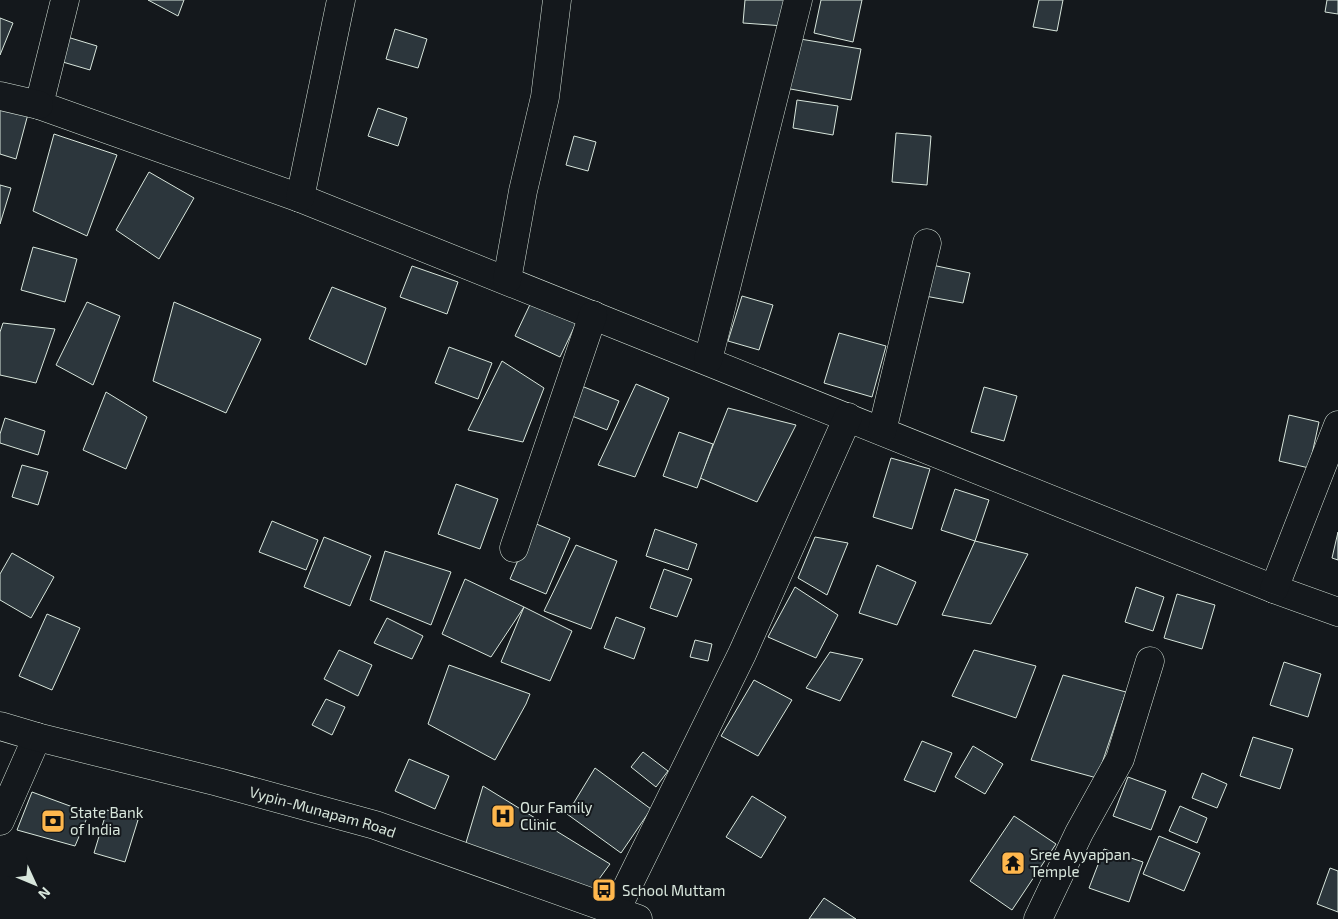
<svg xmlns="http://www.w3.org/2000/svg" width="1338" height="919" viewBox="0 0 1338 919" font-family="'Exo 2',sans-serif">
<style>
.building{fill:#2c363c;stroke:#d8e6dc}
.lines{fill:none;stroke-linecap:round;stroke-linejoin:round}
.minor-casing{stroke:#d8e6dc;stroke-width:29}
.major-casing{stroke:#d8e6dc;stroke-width:29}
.minor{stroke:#14181c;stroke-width:28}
.major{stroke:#14181c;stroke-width:28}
.labels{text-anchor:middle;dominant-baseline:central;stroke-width:4;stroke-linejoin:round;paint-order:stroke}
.poi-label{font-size:15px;fill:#d8e6dc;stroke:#14181c;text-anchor:start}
.street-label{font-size:15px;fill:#d8e6dc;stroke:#14181c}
</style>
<rect width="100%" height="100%" fill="#14181c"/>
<g class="building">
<polygon points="148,0 184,0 178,16"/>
<polygon points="745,0 787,0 784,26 743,23"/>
<polygon points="821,0 862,0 853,42 814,33"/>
<polygon points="1039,0 1063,0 1057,31 1033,27"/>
<polygon points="1327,0 1338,0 1338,14 1325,12"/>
<polygon points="0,18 13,23 0,55"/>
<polygon points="395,29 427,39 418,68 386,59"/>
<polygon points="64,36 97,46 90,70 56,60"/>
<polygon points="794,38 861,49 851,100 785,88"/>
<polygon points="797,100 838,106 833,135 793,128"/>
<polygon points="0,106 28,114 16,159 0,154"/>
<polygon points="378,108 407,118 398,146 368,136"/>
<polygon points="896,133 931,136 927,185 892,182"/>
<polygon points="54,134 117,155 87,236 33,211"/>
<polygon points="574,136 596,142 588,171 566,165"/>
<polygon points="149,172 194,198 159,259 116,230"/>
<polygon points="0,185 11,188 0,224"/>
<polygon points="33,247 77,259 65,302 21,290"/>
<polygon points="932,265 970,273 963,303 925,296"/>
<polygon points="412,266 458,282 447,314 400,297"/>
<polygon points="332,287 386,308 366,365 309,339"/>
<polygon points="535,294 580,315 560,357 515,336"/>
<polygon points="742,296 773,305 759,350 728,341"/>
<polygon points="87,302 120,316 93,385 56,365"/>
<polygon points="174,302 261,339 226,413 153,381"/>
<polygon points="3,323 55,329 36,383 0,375 0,332"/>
<polygon points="839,333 886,346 872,397 824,383"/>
<polygon points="449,347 492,363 478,399 435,383"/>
<polygon points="502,361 544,388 523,442 468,430"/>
<polygon points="636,384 669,398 635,477 598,465"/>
<polygon points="579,385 619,401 607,430 567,414"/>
<polygon points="984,387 1017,396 1004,441 971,432"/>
<polygon points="106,392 147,417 126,469 83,450"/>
<polygon points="728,408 796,425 757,502 700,478"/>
<polygon points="1289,415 1319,422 1309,468 1279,461"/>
<polygon points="5,418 45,431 38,455 0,443 0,434"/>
<polygon points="679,432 713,444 697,488 663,476"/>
<polygon points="891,458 930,469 912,529 873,517"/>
<polygon points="22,465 48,472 38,505 12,497"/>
<polygon points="456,484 498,499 480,549 438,534"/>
<polygon points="955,489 989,500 975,541 941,530"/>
<polygon points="272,521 318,540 306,570 259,552"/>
<polygon points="534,523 570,538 546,594 510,579"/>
<polygon points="655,529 697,544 688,570 646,556"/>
<polygon points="1338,532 1338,560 1332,558"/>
<polygon points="324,537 371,556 350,606 304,587"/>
<polygon points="815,537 848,543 827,595 798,578"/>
<polygon points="975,541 1028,554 991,624 942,615"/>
<polygon points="576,545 617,561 591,629 544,611"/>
<polygon points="385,551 451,572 431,625 370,600"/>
<polygon points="12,553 54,577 31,618 0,600 0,574"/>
<polygon points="877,565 916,582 897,625 859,613"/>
<polygon points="664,569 692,579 677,617 650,608"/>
<polygon points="465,579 524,607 491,657 442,634"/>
<polygon points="795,587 838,615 816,658 768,637"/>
<polygon points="1136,587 1164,597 1153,631 1125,622"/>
<polygon points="1177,594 1215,605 1202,649 1164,638"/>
<polygon points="524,607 572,631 550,681 501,662"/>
<polygon points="47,614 80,628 52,690 19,676"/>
<polygon points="616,617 645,628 634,659 604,648"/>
<polygon points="387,618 423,636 412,659 374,643"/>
<polygon points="695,640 712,644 708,661 690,657"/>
<polygon points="339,650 372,665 358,696 324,679"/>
<polygon points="974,650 1036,666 1016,718 952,696"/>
<polygon points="830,652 863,659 840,701 806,688"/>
<polygon points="1284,662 1321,674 1308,717 1270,705"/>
<polygon points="449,665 530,694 526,704 495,760 428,724"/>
<polygon points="1063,675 1126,692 1097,778 1031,760"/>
<polygon points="754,680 792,700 758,756 721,736"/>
<polygon points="326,699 345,707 332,735 312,725"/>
<polygon points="1253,737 1293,749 1280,789 1240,776"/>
<polygon points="922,741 952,753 935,792 904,780"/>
<polygon points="973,746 1003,764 985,794 955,777"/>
<polygon points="643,752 668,771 656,787 631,767"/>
<polygon points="409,759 449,776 435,809 395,791"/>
<polygon points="595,768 651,809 621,853 567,814"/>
<polygon points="1202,773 1227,784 1217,808 1192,798"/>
<polygon points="1128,777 1166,791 1151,830 1113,816"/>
<polygon points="483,786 610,864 591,890 465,846"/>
<polygon points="32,792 89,813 75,846 17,830"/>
<polygon points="752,796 786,817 761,858 726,837"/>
<polygon points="1180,806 1207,818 1197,843 1169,831"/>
<polygon points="107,810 138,820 125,862 94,853"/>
<polygon points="1014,816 1056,844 1012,910 970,881"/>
<polygon points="1159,836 1200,853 1184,891 1143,874"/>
<polygon points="1104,849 1143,862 1129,902 1089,888"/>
<polygon points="1330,868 1338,871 1338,912 1317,904"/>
<polygon points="824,898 856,919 809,919"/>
</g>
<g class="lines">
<g class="minor-casing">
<g id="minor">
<polyline points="65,0 39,105 300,198 1274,589 1338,612"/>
<polyline points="0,96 39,105"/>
<polyline points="300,198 341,0"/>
<polyline points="507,280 523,191 545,97 557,0"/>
<polyline points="708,360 798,0"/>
<polyline points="882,431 927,243"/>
<polyline points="514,548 593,315"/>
<polyline points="1274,589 1338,425"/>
<polyline points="0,821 37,737"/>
<polyline points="616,910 742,654 848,417"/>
<polyline points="1038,919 1079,833 1120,759 1150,661"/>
</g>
</g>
<g class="major-casing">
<g id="major">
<path id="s1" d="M 0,726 L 37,737 L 218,782 L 375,825 L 638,919"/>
</g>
</g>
<use href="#minor" class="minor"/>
<use href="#major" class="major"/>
</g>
<defs>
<g id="hospital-square" transform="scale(1.25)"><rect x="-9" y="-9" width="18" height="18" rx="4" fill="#ffb74d" stroke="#14181c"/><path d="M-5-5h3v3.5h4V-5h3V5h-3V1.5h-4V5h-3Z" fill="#111"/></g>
<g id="bank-square" transform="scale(1.25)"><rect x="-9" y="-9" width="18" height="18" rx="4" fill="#ffb74d" stroke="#14181c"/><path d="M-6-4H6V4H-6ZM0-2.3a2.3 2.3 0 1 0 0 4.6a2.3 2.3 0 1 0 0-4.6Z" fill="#111"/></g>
<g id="temple-square" transform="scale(1.25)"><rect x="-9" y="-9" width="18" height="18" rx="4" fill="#ffb74d" stroke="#14181c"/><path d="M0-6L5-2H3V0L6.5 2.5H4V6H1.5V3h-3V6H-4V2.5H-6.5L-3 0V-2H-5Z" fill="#111"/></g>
<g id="bus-square" transform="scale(1.25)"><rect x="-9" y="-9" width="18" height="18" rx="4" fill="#ffb74d" stroke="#14181c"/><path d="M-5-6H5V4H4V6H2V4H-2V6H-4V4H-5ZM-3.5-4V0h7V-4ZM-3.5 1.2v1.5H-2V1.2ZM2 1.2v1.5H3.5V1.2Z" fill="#111"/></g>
</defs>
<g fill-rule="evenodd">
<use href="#hospital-square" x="503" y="816"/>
<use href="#bank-square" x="53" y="821"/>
<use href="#temple-square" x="1013" y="863"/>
<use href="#bus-square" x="604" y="890"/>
</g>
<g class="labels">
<g class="poi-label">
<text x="520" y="807">Our Family<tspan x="520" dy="17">Clinic</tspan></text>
<text x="70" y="812">State Bank<tspan x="70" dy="17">of India</tspan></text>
<text x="1030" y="854">Sree Ayyappan<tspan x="1030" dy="17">Temple</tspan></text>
<text x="622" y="890">School Muttam</text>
</g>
<g class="street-label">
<text stroke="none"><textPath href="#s1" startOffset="334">Vypin-Munapam Road</textPath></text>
</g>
</g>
<g transform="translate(35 884) rotate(134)" stroke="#14181c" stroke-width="4" paint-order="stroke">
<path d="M0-4L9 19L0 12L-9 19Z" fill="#d8e6dc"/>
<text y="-8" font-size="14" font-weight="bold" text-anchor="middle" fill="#d8e6dc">N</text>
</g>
</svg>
